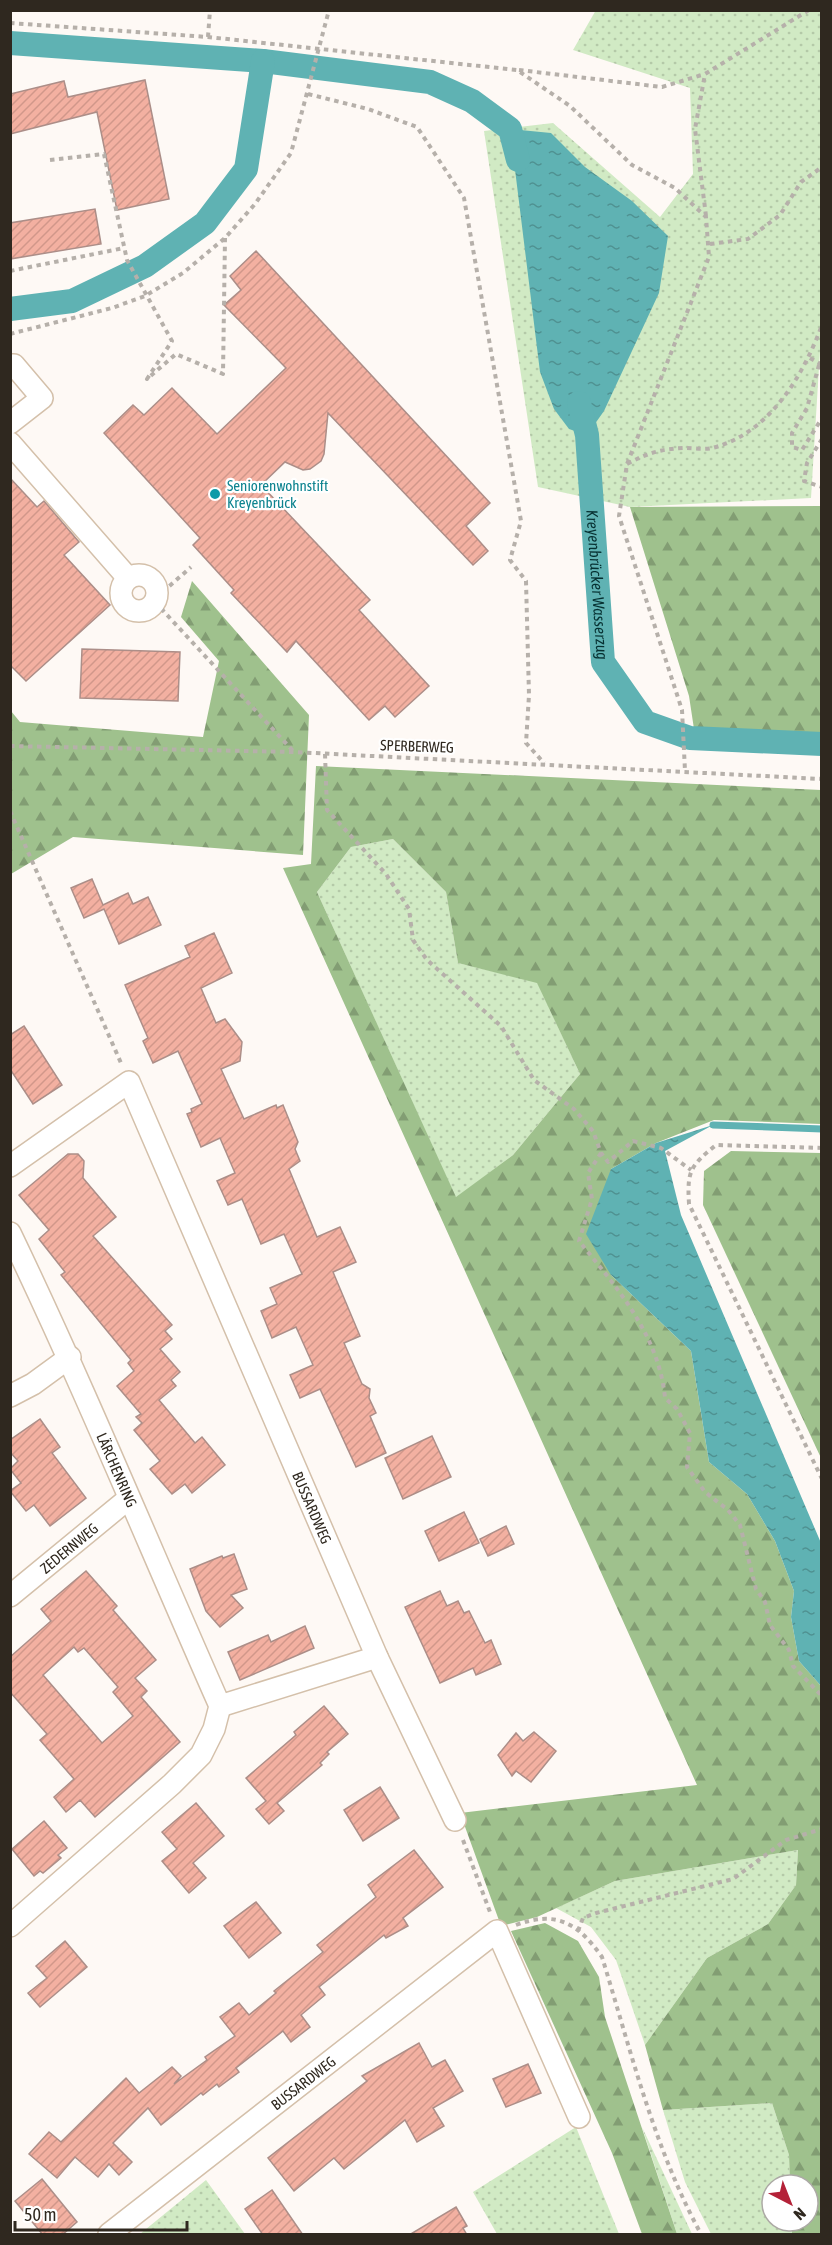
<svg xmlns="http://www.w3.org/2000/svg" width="832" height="2245" viewBox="0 0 832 2245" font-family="'Asap Condensed',sans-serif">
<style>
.grass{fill:url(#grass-dots)}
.forest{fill:url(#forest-firs);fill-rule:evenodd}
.water{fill:url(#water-ripples)}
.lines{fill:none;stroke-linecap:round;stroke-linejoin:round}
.stream{stroke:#5fb2b3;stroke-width:7}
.canal{stroke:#5fb2b3;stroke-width:24}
.building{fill:url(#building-hatch);stroke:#ac8e88;stroke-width:1.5;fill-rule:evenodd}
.street-casing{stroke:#d4c0aa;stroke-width:24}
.path{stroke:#b6b0aa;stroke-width:4;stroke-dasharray:4.5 4.5;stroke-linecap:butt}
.street{stroke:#fff;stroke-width:21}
.culture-dot{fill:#0f9aa8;stroke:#fff;stroke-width:2}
.labels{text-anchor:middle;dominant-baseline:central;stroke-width:4.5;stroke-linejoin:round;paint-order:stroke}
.culture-label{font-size:15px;fill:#0d838f;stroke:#fff;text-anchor:start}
.street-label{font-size:15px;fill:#2f281f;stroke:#fff}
.water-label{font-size:16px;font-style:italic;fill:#073132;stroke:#fff}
</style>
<defs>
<pattern id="grass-dots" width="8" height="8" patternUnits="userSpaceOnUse" patternTransform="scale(1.5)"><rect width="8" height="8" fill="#d1eac4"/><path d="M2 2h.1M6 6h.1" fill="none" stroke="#b4c9a8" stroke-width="1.8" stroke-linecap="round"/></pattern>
<pattern id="forest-firs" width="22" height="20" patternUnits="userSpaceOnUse" patternTransform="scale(1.5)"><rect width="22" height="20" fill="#9fc18d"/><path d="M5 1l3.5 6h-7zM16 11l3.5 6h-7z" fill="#829d73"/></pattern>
<pattern id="water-ripples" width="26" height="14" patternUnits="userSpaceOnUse" patternTransform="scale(1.5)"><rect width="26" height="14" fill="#5fb2b3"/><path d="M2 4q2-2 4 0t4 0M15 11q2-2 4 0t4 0" fill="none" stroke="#4f9191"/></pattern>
<pattern id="building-hatch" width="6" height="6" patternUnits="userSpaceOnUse" patternTransform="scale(1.5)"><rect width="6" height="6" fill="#f3b0a1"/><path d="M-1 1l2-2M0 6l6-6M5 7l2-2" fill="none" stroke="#d1978a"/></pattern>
</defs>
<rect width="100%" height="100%" fill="#fef9f5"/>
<g class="grass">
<polygon points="596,10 821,11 822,318 811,498 630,507 538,487 484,131 553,123 660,217 693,174 690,88 573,50"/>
<polygon points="393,839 446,892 458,963 537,982 580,1074 513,1155 456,1198 317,892 351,847"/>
<polygon points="798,1850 796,1885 768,1924 707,1958 645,2045 616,1960 591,1927 556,1908 615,1881"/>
<polygon points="772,2103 789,2155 790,2185 772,2185 772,2221 792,2221 792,2234 711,2234 685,2182 663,2110"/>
<polygon points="576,2127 619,2234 497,2234 473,2192"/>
<polygon points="642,2127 692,2234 677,2234"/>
<polygon points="206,2180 245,2234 140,2234"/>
</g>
<g class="forest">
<polygon points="821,506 821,735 694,729 689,696 630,507"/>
<polygon points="192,581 309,715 303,855 73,837 11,874 11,711 20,722 203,737 219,661 181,617"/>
<path d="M 316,766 L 821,790 L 821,1124 L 714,1120 L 656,1143 L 611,1169 L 611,1275 L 691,1351 L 709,1462 L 747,1494 L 775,1541 L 794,1591 L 791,1617 L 799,1661 L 821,1686 L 821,2234 L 792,2234 L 792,2221 L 808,2221 L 808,2185 L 790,2185 L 789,2155 L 772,2103 L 663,2110 L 645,2045 L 707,1958 L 768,1924 L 796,1885 L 798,1850 L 615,1881 L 537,1917 L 501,1926 L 460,1813 L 697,1785 L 283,868 L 311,864 ZM 393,839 L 446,892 L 458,963 L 537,983 L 580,1074 L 513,1155 L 456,1197 L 317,892 L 351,847 Z"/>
<polygon points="731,1151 821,1153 821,1458 703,1205 704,1171"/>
<polygon points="545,1923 578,1941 599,1977 605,2017 677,2234 642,2234 612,2153 511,1931"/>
</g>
<g class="water">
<polygon points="510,129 551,133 585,167 632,201 668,236 659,293 604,411 587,435 569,429 554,409 540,372"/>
<polygon points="713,1125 665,1151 681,1215 821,1543 821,1686 799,1661 791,1617 794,1591 775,1541 747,1494 709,1462 691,1351 611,1275 586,1234 611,1169 656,1143"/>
</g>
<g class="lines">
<polyline class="stream" points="713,1125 822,1129"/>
<g class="canal">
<polyline points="10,43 263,61 430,82 472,101 510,129 518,160"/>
<polyline points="10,309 72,301 145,266 205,223 246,169 263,61"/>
<path id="s1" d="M 579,403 L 587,435 L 603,662 L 645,722 L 690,738 L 822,744"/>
</g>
</g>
<g class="building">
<polygon points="145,80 169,199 117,210 97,112 10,134 10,94 64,81 68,97"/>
<polygon points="95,209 101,244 10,259 10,223"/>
<polygon points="256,251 490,503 466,526 488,551 473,565 328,413 324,454 321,461 310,469 303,470 285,462 261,485 370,600 359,610 429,686 395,717 385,706 369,720 296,641 287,652 231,593 234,590 193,545 200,538 104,433 133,405 144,415 172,388 217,434 286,368 224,305 241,290 230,276"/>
<polygon points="10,478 37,507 44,501 79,542 64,555 110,605 26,681 10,665"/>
<polygon points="82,649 180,652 178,701 80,698"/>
<polygon points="92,879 103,905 128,893 133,904 148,897 161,925 119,944 104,909 84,918 71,888"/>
<polygon points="214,933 232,973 201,988 216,1023 225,1019 242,1042 240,1061 221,1069 244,1119 276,1105 277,1108 283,1105 298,1142 295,1149 300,1161 289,1169 317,1237 340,1227 356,1262 333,1272 360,1336 344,1343 362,1384 370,1389 369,1398 376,1413 370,1416 386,1453 356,1467 320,1389 300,1398 290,1375 313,1365 296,1327 272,1338 261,1311 277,1304 270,1288 302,1274 284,1234 261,1244 242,1199 228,1205 217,1181 235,1173 220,1138 201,1147 187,1114 192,1112 191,1109 202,1104 178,1051 153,1063 143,1041 148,1038 125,985 190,957 185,946"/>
<polygon points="24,1026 62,1085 33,1104 10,1069 10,1035"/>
<polygon points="68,1154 78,1154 84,1161 83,1178 116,1217 93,1236 172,1325 165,1331 172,1339 160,1349 180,1372 171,1380 176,1386 159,1400 195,1443 202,1437 225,1465 192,1493 185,1484 172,1494 150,1469 160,1461 134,1430 142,1423 136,1417 141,1414 117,1386 134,1371 128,1363 131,1360 61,1275 65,1272 39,1239 49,1230 19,1195"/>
<polygon points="40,1419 60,1447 52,1453 86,1498 50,1526 34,1505 26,1511 10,1491 21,1483 10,1469 18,1461 10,1452 10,1440"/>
<polygon points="432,1436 451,1477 403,1499 385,1458"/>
<polygon points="464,1512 479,1543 439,1561 425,1531"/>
<polygon points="506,1526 514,1544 488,1556 480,1539"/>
<polygon points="234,1554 247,1589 231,1595 243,1608 220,1627 206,1611 190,1569 222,1556 223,1558"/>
<path d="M 86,1571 L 117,1606 L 113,1610 L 156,1660 L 135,1678 L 147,1691 L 141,1697 L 180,1742 L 95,1817 L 80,1800 L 66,1812 L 54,1797 L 74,1779 L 40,1740 L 47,1734 L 10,1692 L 10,1657 L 51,1621 L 41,1609 ZM 74,1647 L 78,1652 L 84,1648 L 118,1687 L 113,1692 L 133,1716 L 102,1743 L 43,1675 Z"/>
<polygon points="440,1591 447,1606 458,1601 464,1613 469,1611 485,1643 491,1640 501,1664 476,1675 473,1668 440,1683 405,1607"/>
<polygon points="305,1626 314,1648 240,1680 228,1652 268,1635 271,1642"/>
<polygon points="324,1706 348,1734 327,1752 329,1754 320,1763 322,1765 277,1803 284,1811 269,1824 256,1809 266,1801 246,1778 296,1735 294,1732"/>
<polygon points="534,1732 556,1751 531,1782 516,1771 512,1776 498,1755 516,1733 523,1741"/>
<polygon points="380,1787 399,1818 363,1841 344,1810"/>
<polygon points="196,1803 224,1836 193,1863 206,1878 189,1893 162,1861 177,1849 162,1832"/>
<polygon points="44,1821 67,1848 58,1855 61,1858 43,1873 40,1871 34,1876 12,1849"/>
<polygon points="414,1850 443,1887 403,1918 408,1926 386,1938 384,1935 319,1987 325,1995 301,2015 310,2027 291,2042 283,2031 236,2068 239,2072 219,2087 217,2084 203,2095 201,2093 161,2125 148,2108 113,2143 132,2162 119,2175 109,2164 98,2177 75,2157 57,2178 29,2154 49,2132 61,2142 126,2078 139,2093 172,2067 181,2076 174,2084 207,2060 205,2057 235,2036 220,2017 239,2003 249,2015 276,1993 274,1991 323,1952 317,1945 376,1897 368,1885"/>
<polygon points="256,1902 281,1933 249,1958 224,1926"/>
<polygon points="65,1941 87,1967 40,2007 28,1993 47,1978 36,1966"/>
<polygon points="419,2043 432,2067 445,2060 463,2091 433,2108 444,2126 417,2142 405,2120 344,2169 334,2158 294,2191 268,2158 367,2081 362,2076"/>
<polygon points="528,2064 541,2093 506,2107 493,2079"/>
<polygon points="42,2179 77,2222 62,2235 43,2235 15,2201"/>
<polygon points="272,2190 303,2235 263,2235 245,2209"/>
<polygon points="456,2207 467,2226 463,2228 467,2235 409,2235"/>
</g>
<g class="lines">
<g class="street-casing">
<g id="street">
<polyline points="10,365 14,365 42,398 10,423"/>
<polyline points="10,443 128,578"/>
<circle cx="139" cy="593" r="18"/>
<path id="s2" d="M 10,1166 L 129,1082 L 377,1657 L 455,1820"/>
<path id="s3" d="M 10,1233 C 85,1389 150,1548 220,1706 L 214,1729 L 201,1755 L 172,1784 L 10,1926"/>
<polyline points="10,1396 33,1384 70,1357"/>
<path id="s4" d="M 10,1596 L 128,1499"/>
<polyline points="220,1706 377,1657"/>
<path id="s5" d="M 109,2234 L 497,1931 L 579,2117"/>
</g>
</g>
<g class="path">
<polyline points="10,23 208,37 517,70 570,106 632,165 675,188 706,217 709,257 627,464 619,516 682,710 685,771"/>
<polyline points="208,37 210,10"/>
<polyline points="519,70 662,87 705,74"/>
<polyline points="308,94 368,109 417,127 464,198 521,521 510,560 526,581 529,695 526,743 544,763"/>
<polyline points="50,160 104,154 127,260 172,341 147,379 176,354 223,374 225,238"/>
<polyline points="706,216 695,129 705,74 809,10"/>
<polyline points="710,244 748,239 780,215 801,182 822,167"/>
<polyline points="10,271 124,248"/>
<polyline points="10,334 112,308 145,296 183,273 225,238 255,204 291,153 329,10"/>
<polyline points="810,358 822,365"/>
<polyline points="819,365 807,408 792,433 792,447 802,450 822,418"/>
<polyline points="822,439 807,463 804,481 822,487"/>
<path d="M 627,464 C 648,453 660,449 684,448 C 693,448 704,450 712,448 C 769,434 803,376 822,325"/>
<polyline points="156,598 191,567"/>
<polyline points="155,602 294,752"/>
<polyline points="10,746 294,752 822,779"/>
<polyline points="325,754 327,810 386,874 409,909 413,940 427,960 501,1026 534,1080 574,1109 593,1131 601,1153 608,1162 633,1141 661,1148 691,1170"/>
<polyline points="10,811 121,1063"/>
<path d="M 822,1148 L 716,1145 C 690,1166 687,1171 689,1204 L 822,1479"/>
<path d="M 601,1153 L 588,1173 L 592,1199 L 579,1241 C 617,1288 659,1335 665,1398 L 677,1409 L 690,1433 L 687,1467 L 705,1492 L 728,1510 L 740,1525 L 756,1589 L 765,1602 L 770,1625 L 789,1650 L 793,1666 L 822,1696"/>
<polyline points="463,1840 490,1912"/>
<path d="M 516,1925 C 556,1910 578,1923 602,1957 C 631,2051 654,2148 701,2234"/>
<polyline points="578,1931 583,1918 596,1913 733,1879 786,1840 822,1829"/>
</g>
<use href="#street" class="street"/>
</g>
<circle class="culture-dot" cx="215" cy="494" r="6"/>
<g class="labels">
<g class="culture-label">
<text x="227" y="485">Seniorenwohnstift<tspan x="227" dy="17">Kreyenbrück</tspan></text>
</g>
<g class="street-label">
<text transform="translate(417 746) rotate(2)">SPERBERWEG</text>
<text stroke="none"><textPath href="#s3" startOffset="260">LÄRCHENRING</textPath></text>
<text stroke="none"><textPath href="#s2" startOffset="609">BUSSARDWEG</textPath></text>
<text stroke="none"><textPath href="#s4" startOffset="76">ZEDERNWEG</textPath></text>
<text stroke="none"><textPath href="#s5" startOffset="246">BUSSARDWEG</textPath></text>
</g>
<g class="water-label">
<text stroke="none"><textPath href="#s1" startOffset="183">Kreyenbrücker Wasserzug</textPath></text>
</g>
</g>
<rect width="832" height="2245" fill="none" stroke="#2f281f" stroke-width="24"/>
<g transform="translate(790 2203) rotate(138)"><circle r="28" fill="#ffffff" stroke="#aca9a5" stroke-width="1.5"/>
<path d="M0-4.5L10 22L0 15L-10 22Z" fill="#b42238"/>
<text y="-9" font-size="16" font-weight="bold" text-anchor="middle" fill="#2f281f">N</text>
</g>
<path d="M15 2221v9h172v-9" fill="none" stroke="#2f281f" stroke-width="3"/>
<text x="24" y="2221" font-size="18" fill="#2f281f" stroke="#ffffff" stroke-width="4.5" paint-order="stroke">50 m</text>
</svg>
